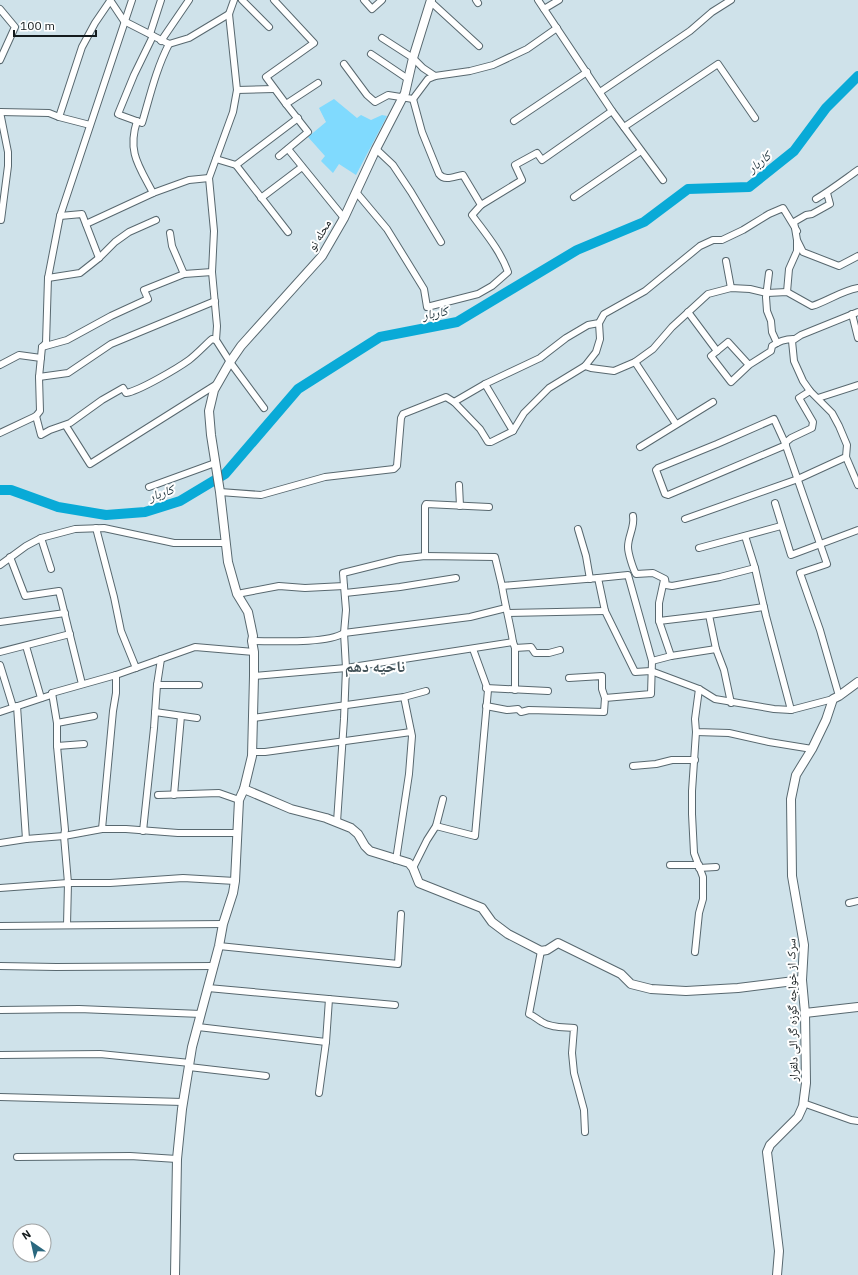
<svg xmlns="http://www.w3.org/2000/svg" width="858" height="1275" viewBox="0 0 858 1275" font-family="'IBM Plex Sans','Noto Naskh Arabic',sans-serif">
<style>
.green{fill:#80dafe}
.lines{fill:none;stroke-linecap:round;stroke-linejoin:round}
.river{stroke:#09aad7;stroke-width:10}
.street-casing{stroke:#58686f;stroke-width:8}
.secondary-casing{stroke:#58686f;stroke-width:10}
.street{stroke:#fff;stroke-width:6}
.secondary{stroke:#fff;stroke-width:8}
.labels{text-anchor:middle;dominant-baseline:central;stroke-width:4;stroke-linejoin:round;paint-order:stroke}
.street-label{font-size:12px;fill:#141b1d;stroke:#fff}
.water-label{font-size:13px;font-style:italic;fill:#1b313a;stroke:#fff}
.district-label{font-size:16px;font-weight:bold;fill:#425258;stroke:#fff}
</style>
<rect width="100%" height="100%" fill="#cfe2ea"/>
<polygon class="green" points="334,99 357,118 361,115 371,120 382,115 387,116 356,175 339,164 333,173 321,161 325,156 308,137 326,122 319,108"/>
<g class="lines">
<polyline class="river" points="0,490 11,490 58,507 106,515 145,512 180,501 225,474 298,389 380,337 457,322 577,250 644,222 688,189 749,187 794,151 826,108 858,76"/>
<g class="street-casing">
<g id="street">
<polyline points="110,0 124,21 169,44 189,38 229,14"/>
<polyline points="234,0 229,14 237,90 233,112 209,178 214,231 212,272 217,326 216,340 230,362 264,408"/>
<polyline points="242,0 269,27"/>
<polyline points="274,0 314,43 266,77 286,104 318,83"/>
<polyline points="364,0 372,9 382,0"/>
<polyline points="476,0 478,3"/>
<polyline points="538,0 612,111 663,180"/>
<polyline points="431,2 479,46"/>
<polyline points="0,9 15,27 0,60"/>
<polyline points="544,9 559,0"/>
<polyline points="150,34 161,0"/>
<path d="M 153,36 L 134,75 L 118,114 L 120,115 L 142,123 C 150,96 156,69 169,44"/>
<polyline points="382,38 413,58 423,68 435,76"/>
<polyline points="161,41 189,0"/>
<polyline points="371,54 408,79"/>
<polyline points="344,64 367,95 375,102 388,95 413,99 428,79 435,76 470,71 493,65 527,49 557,28"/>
<polyline points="237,90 274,89"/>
<polyline points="600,92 690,31 712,12 731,0"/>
<path d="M 413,99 L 422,132 L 439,174 C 445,182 455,176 463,175 L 481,205"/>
<polyline points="0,112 8,152 8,166 1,220"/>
<polyline points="0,112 49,113 59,117 90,125"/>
<polyline points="59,117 82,47 95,23 110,1"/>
<path d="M 137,121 C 127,152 139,166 153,193"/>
<polyline points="514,121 587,72"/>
<polyline points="624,127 718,64 755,118"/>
<polyline points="288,149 344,218"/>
<polyline points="376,149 393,165 411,192 441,242"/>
<polyline points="279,156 308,132 286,104"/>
<polyline points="216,159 236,165 288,232"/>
<polyline points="236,165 298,118"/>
<path d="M 356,192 L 387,229 L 424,289 L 427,307 L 478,294 L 492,286 L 508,272 C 500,250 485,233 472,215 L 481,205 L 522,180 L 515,165 L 537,153 L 542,160 L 612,111"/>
<polyline points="827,193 830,204 812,214 806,215 794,222 797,240 803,252 839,266 858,256"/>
<polyline points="574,197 641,151"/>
<polyline points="261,198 302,167"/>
<path d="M 816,199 C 831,190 844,180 858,170"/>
<polyline points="60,216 82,214 99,258"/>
<polyline points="86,224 153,193 189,180 209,178"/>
<polyline points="170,233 172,246 184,274"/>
<polyline points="726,261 731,288"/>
<polyline points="769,273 766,297 767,311 771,321 772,332 777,343"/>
<polyline points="48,278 80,273 99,258 115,242 129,232 156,220"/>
<polyline points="787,292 789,269 797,251 797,241"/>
<polyline points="688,312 717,351"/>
<polyline points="852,314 858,338"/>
<polyline points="42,347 67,340 111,316 148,299 144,290 184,274 212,272"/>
<polyline points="635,362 676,424"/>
<polyline points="0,365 19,355 41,358"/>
<path d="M 749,365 L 728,342 L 711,356 L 731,382 L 749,365 L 771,351 L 772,346 C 779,341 786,339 793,339"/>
<path d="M 585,366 L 591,368 L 614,371 L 635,362 L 653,349 L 672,327 L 708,294 L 731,288 L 750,289 L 767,293 L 787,292 L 812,306 C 828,301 841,291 858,288"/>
<polyline points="39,377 68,373 111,344 215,301"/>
<polyline points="485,384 513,431"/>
<polyline points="818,398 858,385"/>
<polyline points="454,402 480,429 488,442 491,442 513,431 524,413 549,388 585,366 596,352 600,339 599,323"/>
<path d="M 36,416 L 41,435 L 50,430 L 70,423 L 102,400 L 123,388 L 126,393 C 139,391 178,368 189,360 C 197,354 204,346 212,339 L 216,340"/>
<polyline points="66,426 90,464 217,384"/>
<polyline points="0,433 36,416 40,411 39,377 42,347 46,343 48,278 60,216 132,0"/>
<polyline points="785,443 791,438 812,428 813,422 799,398 810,391"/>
<polyline points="786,445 668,495 665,494 656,470 658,468 717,444 774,419 785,443 827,564 800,573 820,630 839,696"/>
<polyline points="640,447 713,402"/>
<polyline points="846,457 858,485"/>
<polyline points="459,485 460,506"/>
<polyline points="149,487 215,463"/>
<polyline points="220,492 261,495 325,477 394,469 397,466 401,418 403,414 446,397 454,402 485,384 540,358 566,338 588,325 599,323 604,314 645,291 700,246 713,240 722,240 743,230 769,214 783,208 797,231"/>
<polyline points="775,503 791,555 858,530"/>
<path d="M 633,516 C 635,527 628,536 628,547 C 628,553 633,569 636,574 L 653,573 L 665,579 L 666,585 L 672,586 L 720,577 L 755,568"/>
<polyline points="685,519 798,479 846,457 847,445 839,426 832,413 810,391 803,381 794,361 792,341 801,335 858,312"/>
<polyline points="96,528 114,597 121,631 136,668"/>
<polyline points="578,529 586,556 590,579"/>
<polyline points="745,536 755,568 766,616 791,710"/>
<polyline points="41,538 51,569"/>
<polyline points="699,548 781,526"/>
<polyline points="425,556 425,506 426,504 489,507"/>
<polyline points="10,557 25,596 59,591 82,684"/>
<polyline points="0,565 26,546 41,538 75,529 104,528 174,543 225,543"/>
<polyline points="664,580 659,603 659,621 671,656"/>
<polyline points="345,593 400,587 456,578"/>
<polyline points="237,594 279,586 305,588 344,586 343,573 399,559 425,556 495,557 502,586"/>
<polyline points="508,613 605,611"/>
<polyline points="709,615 716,649 724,670 731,703"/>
<polyline points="659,621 709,615 764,607"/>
<polyline points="0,622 65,613"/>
<path d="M 252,641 C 274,641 327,644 344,633 L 470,617 L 506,608"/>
<polyline points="513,642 515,648 531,647 535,653 549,653 560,650"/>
<polyline points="26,646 41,698"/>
<polyline points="0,652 70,634"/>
<polyline points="652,661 671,656 716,649"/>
<polyline points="0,665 13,707"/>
<path d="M 254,676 L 346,668 L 513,642 C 510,623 505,605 502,586 L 598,578 L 605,611 L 635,672 L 651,671 L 699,689 L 715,699 L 774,709 L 791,710 L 833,699"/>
<polyline points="569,678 602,676 602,689 605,698"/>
<polyline points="157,685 199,685"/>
<polyline points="486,688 548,691"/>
<polyline points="699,689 695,719 696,732 729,733 769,742 812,749"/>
<polyline points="515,690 515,648"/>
<polyline points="52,693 57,723 57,746 65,830 64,836 68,883 67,925"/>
<polyline points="17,706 26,839"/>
<polyline points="486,706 507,710 518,709 521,712 529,710 604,712 605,698 651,694 652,661 628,575 598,578"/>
<polyline points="0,712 51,695 52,693 116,675 195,647 254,652"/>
<polyline points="155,712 197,718"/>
<polyline points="253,718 404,697 426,691"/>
<polyline points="57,723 94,716"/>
<polyline points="57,746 84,744"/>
<polyline points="252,752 265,752 411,732"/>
<polyline points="633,766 656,764 672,760 695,760"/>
<polyline points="158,795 219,793 239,800"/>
<polyline points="174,795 181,716"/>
<polyline points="337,822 344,719 346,668 344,633 346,610 344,586"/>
<polyline points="436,826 443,799"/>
<polyline points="102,829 113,711 116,693 116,675"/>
<polyline points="143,831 154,728 157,685 161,659"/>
<polyline points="0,843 26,839 64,836 102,829 126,829 178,833 237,833"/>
<polyline points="396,860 409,774 412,736 404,697"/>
<polyline points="670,865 699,865"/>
<polyline points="413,868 427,840 436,826 475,836 488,690 473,649"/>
<polyline points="699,868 716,867"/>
<polyline points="0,888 68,883 110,883 183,878 235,881"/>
<polyline points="849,903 858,901"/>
<polyline points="0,926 223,924"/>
<polyline points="219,946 398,964 401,914"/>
<path d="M 541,951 L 529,1014 C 534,1016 537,1019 542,1022 C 551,1028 563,1027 574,1028 L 572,1053 L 574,1073 L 584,1110 L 585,1132"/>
<polyline points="695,952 699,913 703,899 703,877 694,853 692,814 692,791 696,732"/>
<polyline points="0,966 56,967 214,966"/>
<polyline points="208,988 395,1005"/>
<polyline points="0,1010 79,1009 201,1014"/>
<polyline points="198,1027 326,1042"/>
<polyline points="0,1055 100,1054 190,1063"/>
<polyline points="189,1067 266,1076"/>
<polyline points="319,1093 326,1042 329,999"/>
<polyline points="0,1097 183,1102"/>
<polyline points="803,1103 851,1120 858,1121"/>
<polyline points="17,1157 130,1156 177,1159"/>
</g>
</g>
<g class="secondary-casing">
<g id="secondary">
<polyline points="244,789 291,809 326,818 351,828 358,834 365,846 370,851 409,863 413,868 419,883 482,908 492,922 508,934 541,951 547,950 558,943 621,974 631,984 651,989 686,991 738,988 802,980"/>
<polyline points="805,1013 858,1007"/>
<polyline points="175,1275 177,1159 182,1109 192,1047 219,946 223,924 233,893 235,881 239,800 244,789 252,756 254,676 254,652 252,641 253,636 248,612 237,594 228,562 220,492 211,435 209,411 214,390 230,362 241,346 322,256 344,218 376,149 405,93 413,58 431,0"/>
<polyline points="777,1275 779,1251 767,1152 770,1145 798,1117 803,1106 806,1083 805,1013 802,980 804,945 792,876 791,799 796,775 812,749 826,720 833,699 839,696 858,682"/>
</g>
</g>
<use href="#street" class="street"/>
<use href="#secondary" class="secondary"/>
</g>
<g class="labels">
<g class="street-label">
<text transform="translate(319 235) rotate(-59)">محله نو</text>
<text transform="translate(792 1010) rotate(-91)">سرک از خواجه گوزه گر الی دلقرار</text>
</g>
<g class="water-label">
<text transform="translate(759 162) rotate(-38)">کاربار</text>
<text transform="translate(435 313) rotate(-11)">کاربار</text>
<text transform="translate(161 493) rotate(-19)">کاربار</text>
</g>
<g class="district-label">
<text x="375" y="666">ناحیه دهم</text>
</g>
</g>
<g transform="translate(32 1243) rotate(326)"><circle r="19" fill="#ffffff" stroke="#a1a4a5"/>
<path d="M0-3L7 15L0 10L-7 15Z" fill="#2b687f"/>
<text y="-6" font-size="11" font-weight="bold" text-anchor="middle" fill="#141b1d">N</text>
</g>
<path d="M14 30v6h82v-6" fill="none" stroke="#141b1d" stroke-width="2"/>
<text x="20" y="30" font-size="12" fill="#141b1d" stroke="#ffffff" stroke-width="3" paint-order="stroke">100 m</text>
</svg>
